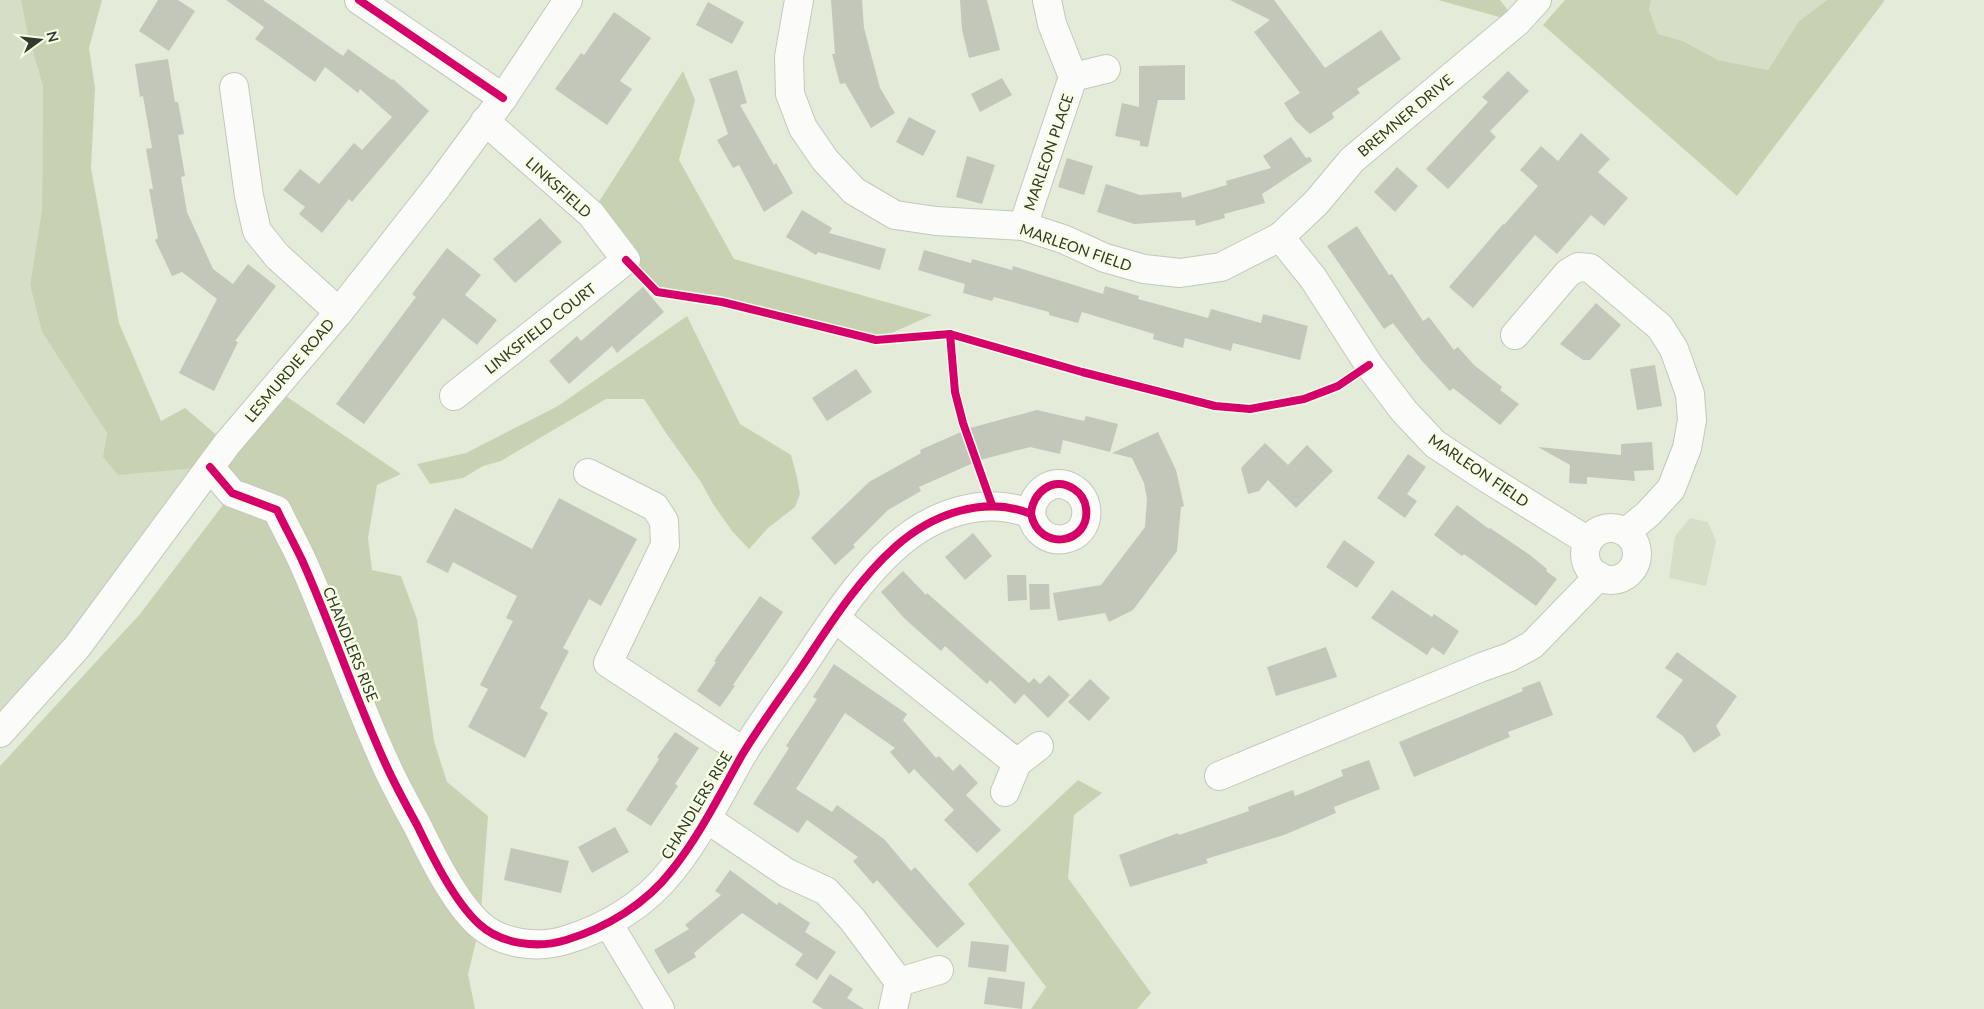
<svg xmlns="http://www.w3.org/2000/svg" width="1984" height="1009" viewBox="0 0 1984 1009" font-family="Lato,sans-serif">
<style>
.green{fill:#d7dec7}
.forest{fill:#c8d2b3}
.building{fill:#c2c7b9}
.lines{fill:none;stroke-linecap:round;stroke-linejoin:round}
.minor-casing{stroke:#c3c8ba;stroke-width:30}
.minor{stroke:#fbfcf9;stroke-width:28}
.cycleway-casing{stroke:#f6ffe4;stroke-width:11}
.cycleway{stroke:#d6006c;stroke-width:8}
.labels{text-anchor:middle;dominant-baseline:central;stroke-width:5;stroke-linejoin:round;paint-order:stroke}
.street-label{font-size:15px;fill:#35392d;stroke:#f6ffe4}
</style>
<rect width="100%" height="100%" fill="#e5ebd9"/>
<g class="green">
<polygon points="0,0 21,0 27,32 43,86 42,209 30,285 42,332 108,433 210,467 0,733"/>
<polygon points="1651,0 1827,0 1799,21 1768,70 1718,60 1683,41 1658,34 1649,9"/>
<polygon points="1690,518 1708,522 1716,541 1706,586 1669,578 1675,536"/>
</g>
<g class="forest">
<polygon points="21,0 102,0 89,48 95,88 91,168 119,323 161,421 185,408 227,444 274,388 401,474 377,485 368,538 372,570 401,576 417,619 434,741 447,782 488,816 480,925 468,974 475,1009 0,1009 0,766 140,614 232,493 209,467 118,475 103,457 107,433 42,332 30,285 42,209 43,86 27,32"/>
<polygon points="1438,0 1500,0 1517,22"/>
<polygon points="1565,0 1651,0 1649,9 1658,34 1683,41 1718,60 1768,70 1799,21 1827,0 1885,0 1737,196 1543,25"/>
<polygon points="683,71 695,100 679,160 734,259 932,315 876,340 722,302 657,292 626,260 591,214"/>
<polygon points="687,316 740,424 791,455 797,477 800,494 795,507 768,528 749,549 732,531 713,504 701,482 666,433 644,399 606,399 501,461 483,466 463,478 430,484 417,464 466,453 558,406"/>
<polygon points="1078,780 1102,793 1074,815 1068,878 1151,993 1137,1009 1031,1009 1046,987 968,884"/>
</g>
<g class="building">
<polygon points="158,0 178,0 195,11 169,51 139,31"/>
<polygon points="226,0 263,0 343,56 348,49 392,80 393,79 429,111 352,202 349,199 322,233 299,214 305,207 283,190 300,169 319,184 354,143 362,150 392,117 360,89 358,93 325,67 315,82 275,53 255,39 264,27"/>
<polygon points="831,0 862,0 864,28 880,88 895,113 871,128 845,83 840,84 832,54 835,54"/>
<polygon points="960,0 987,0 1000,50 969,58 962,30"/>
<polygon points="1230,0 1274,0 1325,68 1381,30 1401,59 1357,89 1360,93 1332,113 1334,118 1310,134 1295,120 1284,103 1300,93 1254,32 1270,20"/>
<polygon points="708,2 744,22 732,44 696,25"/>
<polygon points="614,12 651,38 620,81 632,89 607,125 555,89 581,53 584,55"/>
<polygon points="168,59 175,102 178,102 184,134 178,135 185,176 181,177 187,212 213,269 233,284 248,264 276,286 235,341 238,342 214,391 179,373 217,299 182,272 172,276 155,240 158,238 149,189 153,189 146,149 152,148 143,96 140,97 135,64"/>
<polygon points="1185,65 1185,100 1158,100 1148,147 1140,146 1140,141 1115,136 1122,103 1139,107 1139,66"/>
<polygon points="737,70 747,103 740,105 774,165 776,163 793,193 764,212 739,165 733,168 717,140 728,134 709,79"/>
<polygon points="1508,71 1529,91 1490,131 1496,137 1448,189 1426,169 1488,102 1482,97"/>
<polygon points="1002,78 1012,95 980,112 971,94"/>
<polygon points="909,117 936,131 923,156 896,142"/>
<polygon points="1581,133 1610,159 1598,172 1628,198 1604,226 1591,215 1557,254 1535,235 1473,308 1449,287 1503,224 1504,225 1538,186 1520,170 1541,146 1558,161"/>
<polygon points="1291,137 1306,158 1310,157 1312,161 1262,194 1265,203 1224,214 1225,218 1196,226 1195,220 1134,224 1097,212 1106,184 1140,195 1181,192 1182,198 1227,185 1226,181 1271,168 1263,156"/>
<polygon points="967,156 995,165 982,204 956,197"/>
<polygon points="1067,158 1093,166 1084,195 1058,187"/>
<polygon points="1397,167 1418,186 1395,212 1374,192"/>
<polygon points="802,210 832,228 829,233 886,249 880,270 818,252 816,255 786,237"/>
<polygon points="540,218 562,242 515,283 493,259"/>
<polygon points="1357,226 1389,275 1392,274 1423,321 1429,317 1454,350 1458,347 1474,365 1502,387 1500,390 1519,404 1500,425 1453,388 1450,391 1422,361 1393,323 1384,329 1327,246"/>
<polygon points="447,248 481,275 465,295 497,320 477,345 443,318 364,424 336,404 416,297 412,294"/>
<polygon points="924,250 971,263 972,259 1012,270 1013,266 1103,294 1105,286 1139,296 1138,299 1208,318 1211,309 1261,323 1263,314 1308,326 1300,360 1233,343 1231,351 1185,338 1183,348 1153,339 1154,334 1082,312 1078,323 1049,315 1049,312 994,297 992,301 963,293 965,284 918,270"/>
<polygon points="643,287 664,312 617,353 612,346 569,384 549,361 577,336 581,341"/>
<polygon points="1596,303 1621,325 1590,360 1583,360 1560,344"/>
<polygon points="1655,365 1662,406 1637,410 1630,369"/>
<polygon points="856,369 872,392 827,421 812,398"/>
<polygon points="1037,410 1084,421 1086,416 1118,424 1110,452 1063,440 1060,454 1030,447 980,460 919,487 921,491 888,510 853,545 855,547 835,565 811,538 869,482 921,453 920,450 970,428"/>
<polygon points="1158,432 1176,470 1184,506 1181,507 1177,551 1133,610 1109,622 1105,613 1058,621 1053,593 1101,585 1145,527 1147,499 1144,483 1132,458 1112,453"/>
<polygon points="1652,442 1654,470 1634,471 1635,481 1587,477 1587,484 1569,483 1570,465 1538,447 1621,455 1621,444"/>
<polygon points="1265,443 1288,465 1307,445 1333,471 1296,508 1268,480 1259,491 1248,494 1241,468"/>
<polygon points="1408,454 1426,467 1407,494 1417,501 1405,518 1377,498"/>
<polygon points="559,498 637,539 601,606 589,599 563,648 569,651 540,708 548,713 525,758 468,727 488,689 480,685 513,621 506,618 517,596 453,562 448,573 426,562 455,508 532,549"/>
<polygon points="1457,505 1489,529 1490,528 1530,555 1547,569 1546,571 1557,579 1536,606 1464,554 1462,556 1434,535"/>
<polygon points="973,533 992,556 965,580 945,557"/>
<polygon points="1344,540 1375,562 1357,588 1326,567"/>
<polygon points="903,571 926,595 927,593 1029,683 1034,678 1040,684 1049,675 1070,695 1048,718 1024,694 1015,704 990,680 987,684 945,646 941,651 905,619 881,592"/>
<polygon points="1007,575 1026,575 1027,600 1008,601"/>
<polygon points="1029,584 1049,584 1050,609 1030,610"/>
<polygon points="1392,590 1432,617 1434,614 1459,631 1444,655 1432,647 1427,655 1371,618"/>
<polygon points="760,596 783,612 733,685 735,686 720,707 697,691 716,662 714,661"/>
<polygon points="1326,647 1337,677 1276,696 1267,667"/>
<polygon points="1677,652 1737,696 1716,726 1721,735 1694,753 1683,736 1656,717 1683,680 1665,668"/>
<polygon points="834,664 907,714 903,720 936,758 939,756 953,771 960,764 978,783 966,795 1001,830 977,853 944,820 954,810 914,769 909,774 890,752 895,748 845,713 796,789 832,812 837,805 884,839 911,871 915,867 965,924 937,948 877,880 873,884 853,861 858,857 807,820 798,833 753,804 789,748 786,746 817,699 813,697"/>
<polygon points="1090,679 1110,698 1089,721 1068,702"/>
<polygon points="1540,681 1553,715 1508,732 1510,737 1414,777 1399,742 1523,691 1522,688"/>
<polygon points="675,732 699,748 675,784 678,786 651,826 626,810 659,759 657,757"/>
<polygon points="1369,760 1380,789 1334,807 1336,813 1284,835 1206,859 1208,863 1130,887 1119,855 1178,833 1179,835 1249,811 1248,807 1293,790 1295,796 1343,776 1341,770"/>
<polygon points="615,827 629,852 592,873 578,847"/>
<polygon points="511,848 569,861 561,893 504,880"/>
<polygon points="730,870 777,905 779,902 810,923 805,932 836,952 817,980 795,965 803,954 742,913 694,953 696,957 668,974 654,950 689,929 685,925 721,895 715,891"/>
<polygon points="971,941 1009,945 1006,972 968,967"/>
<polygon points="830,974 853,989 847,998 864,1009 823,1009 812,1002"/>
<polygon points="988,977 1025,982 1022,1009 984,1004"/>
</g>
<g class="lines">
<g class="minor-casing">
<g id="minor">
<polyline points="359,0 503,98"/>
<polyline points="799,0 789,57 790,94 803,128 825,160 854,191 895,215 936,221 1023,226 1063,239 1105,258 1144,269 1180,273 1221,267 1280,237 1313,278 1369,365 1404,411 1435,444 1485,477 1588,541"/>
<polyline points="1073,77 1106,69"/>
<polyline points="234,87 249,196 257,231 277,256 339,312"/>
<polyline points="1023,226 1073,77 1052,24 1047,0"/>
<polyline points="1280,237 1316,203 1352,160 1517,22 1537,0"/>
<polyline points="1515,335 1568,273 1578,267 1590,268 1660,327 1674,349 1690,394 1692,420 1687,448 1671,489 1648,514 1626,532"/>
<polyline points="454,396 626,260 591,214 485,121"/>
<path d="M 210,467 L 232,493 L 277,510 C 285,527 294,543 302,560 C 332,627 355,698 386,765 C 395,785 406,805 417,825 C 432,856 454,901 479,924 C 501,944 537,949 566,940 C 606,928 646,904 672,870 C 700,835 720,794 742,755 C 760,725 781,697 801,668 C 829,626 857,581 895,547 C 932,514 984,495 1031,514 C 1039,553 1091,544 1086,508 C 1085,500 1080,493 1074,489 C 1053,475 1032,493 1031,514"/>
<polyline points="588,473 655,507 664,521 665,545 608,663 744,752"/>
<circle cx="1611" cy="554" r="26"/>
<polyline points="835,618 1017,763 1039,746"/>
<polyline points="0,733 77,647 227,444 339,312 438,186 503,98 568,0"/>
<polyline points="1219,776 1482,667 1510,657 1532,645 1599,576"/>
<polyline points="1005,792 1017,763"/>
<polyline points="707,819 787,873 826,891 852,919 899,982 939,970"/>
<polyline points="608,923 660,1009"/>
<polyline points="893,1009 899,982"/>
</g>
</g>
<use href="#minor" class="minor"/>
<g class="cycleway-casing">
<g id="cycleway">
<polyline points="359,0 503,98"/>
<polyline points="626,260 657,292 722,302 876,340 950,334 1082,372 1215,406 1250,409 1304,399 1338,386 1369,365"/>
<polyline points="950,334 955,392 963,423 992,505"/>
<path d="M 210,467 L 232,493 L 277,510 C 285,527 294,543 302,560 C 332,627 355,698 386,765 C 395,785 406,805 417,825 C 432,856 454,901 479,924 C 501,944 537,949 566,940 C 606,928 646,904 672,870 C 700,835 720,794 742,755 C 760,725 781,697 801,668 C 829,626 857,581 895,547 C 932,514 984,495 1031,514 C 1039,553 1091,544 1086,508 C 1085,500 1080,493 1074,489 C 1053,475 1032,493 1031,514"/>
</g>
</g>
<use href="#cycleway" class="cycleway"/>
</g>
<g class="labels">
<g class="street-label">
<text transform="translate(1405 115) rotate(-40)">BREMNER DRIVE</text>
<text transform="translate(1048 152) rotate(-71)">MARLEON PLACE</text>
<text transform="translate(559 187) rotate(42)">LINKSFIELD</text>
<text transform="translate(1076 247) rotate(19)">MARLEON FIELD</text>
<text transform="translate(540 328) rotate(-38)">LINKSFIELD COURT</text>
<text transform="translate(289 370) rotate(-50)">LESMURDIE ROAD</text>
<text transform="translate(1479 470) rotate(34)">MARLEON FIELD</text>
<text transform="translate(351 644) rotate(68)">CHANDLERS RISE</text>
<text transform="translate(696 805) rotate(-59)">CHANDLERS RISE</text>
</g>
</g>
<g transform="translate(40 40) rotate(75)" stroke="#f6ffe4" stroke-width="4" paint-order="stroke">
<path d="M0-4L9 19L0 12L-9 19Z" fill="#35392d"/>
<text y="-8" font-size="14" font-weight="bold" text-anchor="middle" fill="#35392d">N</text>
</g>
</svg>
